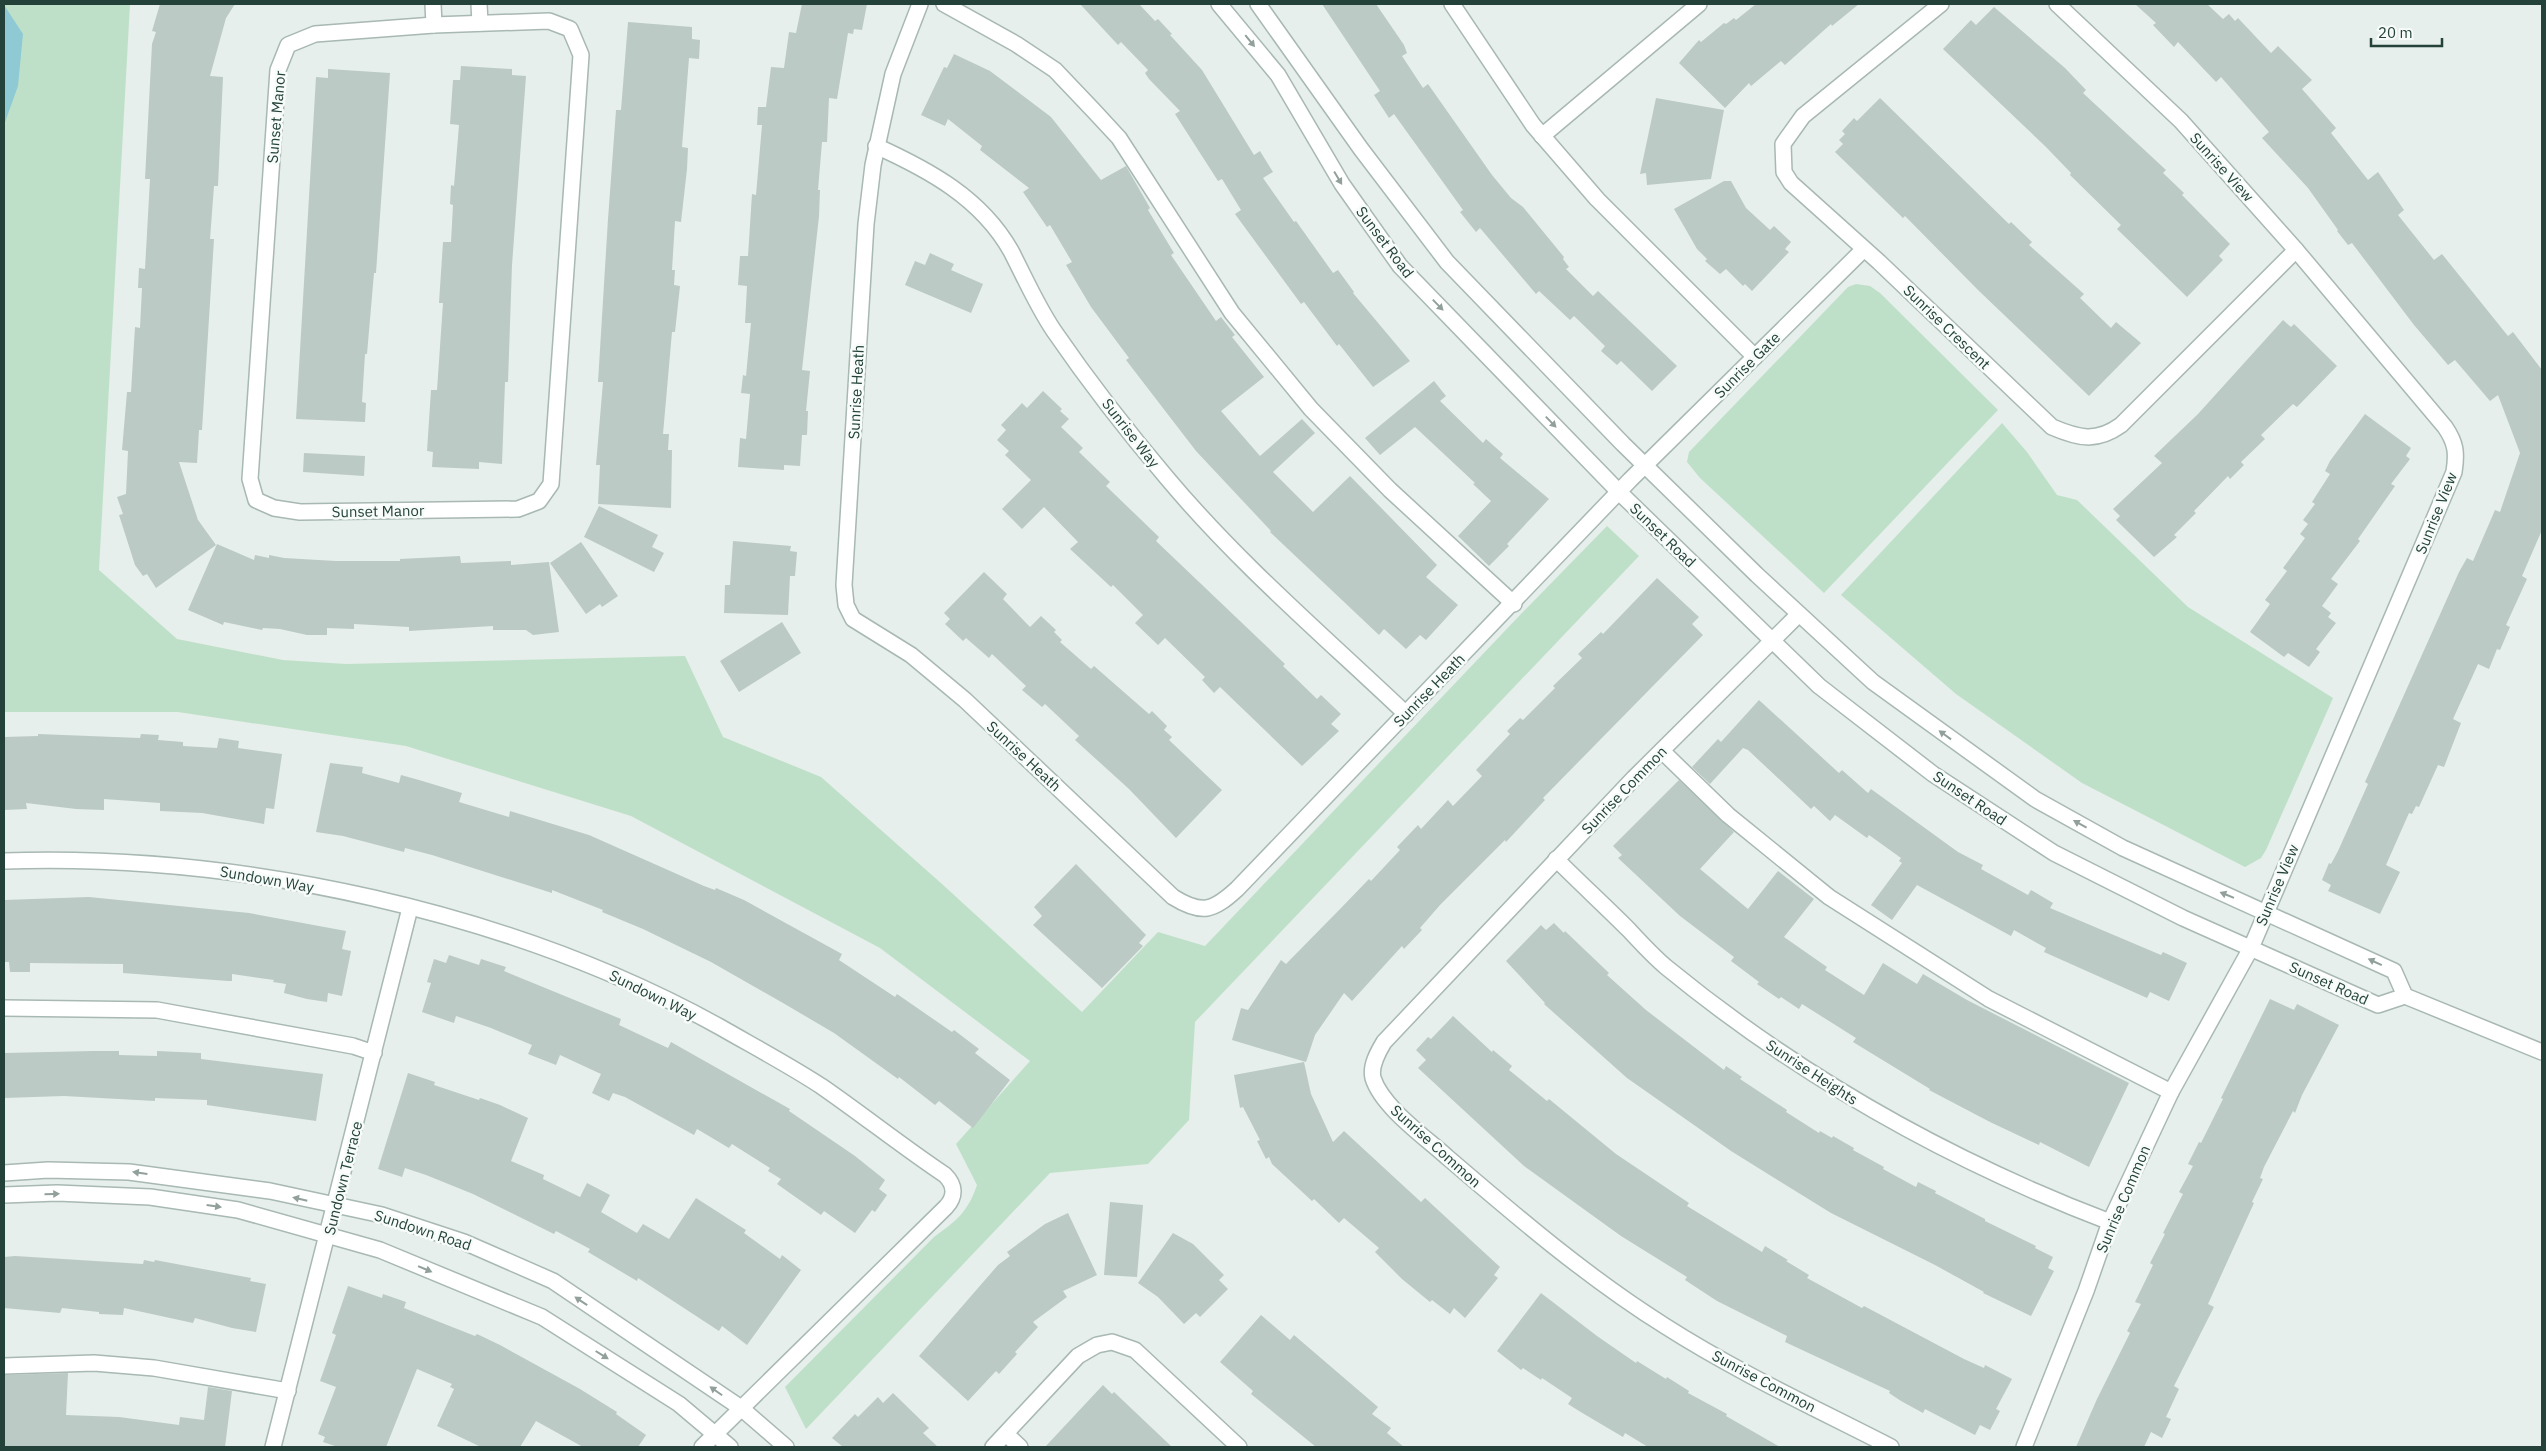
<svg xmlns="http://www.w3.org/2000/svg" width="2546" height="1451" viewBox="0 0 2546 1451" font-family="'IBM Plex Sans',sans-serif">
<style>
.green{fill:#bfe0c8}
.water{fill:#8ec9d4}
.building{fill:#bbcac4}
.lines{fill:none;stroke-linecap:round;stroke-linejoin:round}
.minor-casing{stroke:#a8b8b2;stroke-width:18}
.minor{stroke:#fff;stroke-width:15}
.oneway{fill:#92a09c}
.labels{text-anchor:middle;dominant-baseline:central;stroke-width:5;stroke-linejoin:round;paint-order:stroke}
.street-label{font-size:15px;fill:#24423a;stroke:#f7fbf9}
</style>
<rect width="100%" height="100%" fill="#e6efeb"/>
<g class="green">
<path d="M 4,4 L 130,4 L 99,570 L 177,639 L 283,660 L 346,664 L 685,656 L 723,737 L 821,777 L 942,884 L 1082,1012 L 1158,932 L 1205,946 L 1520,615 L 1607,526 L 1639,556 L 1195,1022 L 1189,1120 L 1148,1164 L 1050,1173 L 806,1429 L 785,1387 L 934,1237 C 956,1221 968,1212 977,1185 L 956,1144 L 1030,1061 L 880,948 L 631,816 L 406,746 L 178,712 L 4,712 Z"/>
<polygon points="1856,284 1870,286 1880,293 1998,410 1824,593 1700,478 1687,462 1689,452 1848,287"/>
<polygon points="2002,423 2027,452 2057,495 2077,500 2188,607 2333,698 2266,850 2261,858 2245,867 2082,783 1956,694 1841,595"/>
</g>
<polygon class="water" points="4,5 23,34 18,86 4,125"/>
<g class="building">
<polygon points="160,4 235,4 226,18 210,76 223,77 218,186 214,186 210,239 214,239 202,430 199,430 197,463 179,462 198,520 216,545 156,588 147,574 143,576 135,565 119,515 123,514 117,497 126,494 128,451 122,450 127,392 131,392 135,327 140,328 142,288 138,288 139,268 145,269 150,179 145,179 152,44 156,32 152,31"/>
<polygon points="802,4 867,4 862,30 854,29 853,34 848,33 837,99 829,98 827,142 822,142 818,190 820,190 819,216 802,370 810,371 806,411 808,411 807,435 802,435 800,466 784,465 784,470 738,467 740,438 746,439 750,394 741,393 743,375 746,376 751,323 745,323 747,286 738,285 740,256 748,256 752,194 756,195 762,125 757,125 758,107 766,107 771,67 784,68 789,32 796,33"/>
<polygon points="1080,4 1139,4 1155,21 1158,19 1172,34 1170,35 1202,70 1254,155 1260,151 1273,172 1263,178 1294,222 1296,221 1333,273 1338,270 1354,292 1353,293 1410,361 1373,387 1339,344 1337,346 1304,302 1301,304 1235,214 1241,210 1222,179 1218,181 1175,114 1180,111 1149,79 1145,73 1148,70 1121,42 1118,45"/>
<polygon points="1322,4 1376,4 1404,45 1407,53 1402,56 1423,88 1428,84 1492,175 1511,198 1523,207 1564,257 1563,259 1569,267 1566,269 1593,296 1598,291 1677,366 1652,391 1621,361 1617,365 1601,351 1605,346 1574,316 1570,320 1539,291 1536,294 1480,228 1476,232 1460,212 1463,210 1394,114 1389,118 1374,95 1380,91"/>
<polygon points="1756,4 1859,4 1832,26 1831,24 1785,65 1781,61 1751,86 1749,83 1725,108 1679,63 1699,40 1701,42 1724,23 1726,24 1734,18 1736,20"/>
<polygon points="2135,4 2207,4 2223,19 2229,14 2235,21 2238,18 2271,53 2278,46 2312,80 2302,89 2336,128 2331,133 2368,180 2378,172 2404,210 2398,215 2434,260 2442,254 2508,336 2513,332 2542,370 2542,530 2522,576 2527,579 2506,625 2510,627 2500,650 2497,649 2489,669 2478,664 2453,719 2461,723 2444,767 2438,765 2419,807 2416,806 2412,814 2409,813 2386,865 2400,872 2380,914 2328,891 2331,885 2322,880 2329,863 2331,864 2338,851 2368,784 2365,782 2459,572 2467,558 2473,561 2495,510 2500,512 2520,453 2498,395 2490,401 2455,360 2448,365 2414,325 2352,243 2348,245 2337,231 2338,230 2308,188 2262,138 2269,132 2221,77 2216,82 2178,42 2174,47 2153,25 2156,23"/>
<polygon points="1994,7 2065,68 2086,90 2083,93 2166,170 2163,173 2184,193 2182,195 2230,244 2219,256 2223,260 2187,297 2117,229 2121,225 2070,175 2071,173 2046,147 1943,49 1971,20 1976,25"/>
<polygon points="628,22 692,27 692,39 700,40 699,59 689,58 682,147 688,148 687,169 681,222 675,221 672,270 675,270 674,285 680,286 675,332 672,332 663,434 669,434 668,450 672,450 671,508 598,504 600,465 596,465 603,382 598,382 608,219 616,110 621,110"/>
<polygon points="954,54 990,71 1051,117 1101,180 1126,166 1150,208 1148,210 1174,253 1171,255 1216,321 1221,317 1235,335 1232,337 1264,377 1221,411 1260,456 1302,419 1315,433 1273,472 1313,512 1350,476 1437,565 1426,577 1458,605 1426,640 1420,635 1406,649 1384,629 1379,635 1270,532 1271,531 1196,451 1126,360 1129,358 1091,307 1066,265 1072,262 1050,225 1047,227 1023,192 1029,188 980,150 982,146 948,119 945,126 921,115 944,67 947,68"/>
<polygon points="461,66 512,69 512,75 526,76 512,265 508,382 505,382 502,464 479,462 479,469 432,467 433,452 427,451 431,390 437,390 443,303 439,303 443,242 451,242 453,205 450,204 451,185 454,186 459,125 450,124 453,80 460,80"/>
<polygon points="328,69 390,73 376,273 374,273 367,354 365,354 362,402 366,403 365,422 296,419 316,77 328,78"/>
<polygon points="1656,98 1724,110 1711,179 1647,185 1646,173 1640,174"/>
<polygon points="1880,98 2009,224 2011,222 2032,242 2029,245 2084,294 2080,298 2111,328 2116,322 2141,343 2089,396 1978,290 1905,216 1903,218 1835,152 1843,144 1839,140 1845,134 1842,131 1854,118 1857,121"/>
<polygon points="1724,181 1731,181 1746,208 1770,230 1774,226 1791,242 1785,249 1789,252 1752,291 1745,284 1743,286 1726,269 1720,274 1705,261 1707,259 1697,249 1674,209"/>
<polygon points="930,253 954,264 951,270 983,284 971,313 905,285 915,261 925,265"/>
<polygon points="2283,320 2291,327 2294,324 2337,366 2297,407 2293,404 2261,435 2265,439 2241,462 2244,465 2230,479 2228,476 2194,511 2196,513 2174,535 2177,537 2154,557 2116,520 2120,516 2113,509 2162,463 2154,456 2198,414"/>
<polygon points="1434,381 1446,396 1440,401 1483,443 1486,439 1503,454 1500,458 1549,499 1507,544 1509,546 1489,566 1458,536 1491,501 1473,484 1475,483 1415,427 1380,455 1365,438"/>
<polygon points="1043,391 1062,409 1060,411 1069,419 1061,427 1083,448 1079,452 1110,482 1106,486 1159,537 1156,541 1285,664 1283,666 1317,699 1321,695 1341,714 1331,724 1339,731 1302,766 1220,687 1214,693 1202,680 1205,677 1165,638 1158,645 1135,623 1143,615 1113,585 1111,587 1070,549 1078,542 1044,507 1022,529 1002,509 1031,480 1005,455 1009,451 997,440 1006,430 1001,425 1022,403 1027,408"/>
<polygon points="2365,414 2411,448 2406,456 2410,459 2391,484 2395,486 2358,539 2360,541 2331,579 2338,584 2322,606 2331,613 2328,617 2336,623 2316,649 2320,652 2309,667 2288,653 2284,657 2250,632 2270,604 2265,600 2287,571 2283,568 2305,538 2300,534 2308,524 2303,520 2315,504 2312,502 2330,474 2325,471 2330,461"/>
<polygon points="304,453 365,456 364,476 303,472"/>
<polygon points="599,506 658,535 652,547 664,553 654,572 584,537"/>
<polygon points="733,541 791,546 790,551 797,552 795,576 790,576 788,615 724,613 725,585 730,585"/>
<polygon points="581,542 618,596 602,607 600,604 586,614 550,563"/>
<polygon points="217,544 254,560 255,555 269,558 269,555 284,558 336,561 400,561 400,559 460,556 461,563 511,561 511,565 549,562 559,632 533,635 526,630 493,630 493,626 409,631 409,627 354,624 354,629 327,628 327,635 307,635 280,629 263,628 262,630 224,622 223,625 188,610"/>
<polygon points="984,572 1007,594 1003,599 1030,627 1041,616 1056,630 1054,632 1062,640 1060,642 1091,669 1094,666 1149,714 1152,711 1167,726 1164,730 1172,737 1169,740 1222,790 1176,838 1129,789 1075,740 1079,736 1045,704 1042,707 1022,690 1026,686 992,654 989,658 966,638 963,641 945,624 950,619 944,613"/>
<polygon points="1657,578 1699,617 1692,624 1703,635 1543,798 1545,800 1506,842 1505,840 1440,905 1420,928 1422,930 1404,949 1402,946 1352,1001 1344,993 1315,1035 1306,1062 1232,1040 1241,1008 1248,1010 1281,960 1286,964 1342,907 1369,879 1371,881 1400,850 1397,847 1418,825 1421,829 1448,800 1453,806 1482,776 1476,770 1510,734 1507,731 1520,718 1523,720 1555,688 1553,686 1582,658 1578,654 1601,632 1603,634"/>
<polygon points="782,622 801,653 739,692 720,661"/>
<polygon points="1759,700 1839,773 1842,770 1868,793 1871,789 1958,852 1983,865 1981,869 2028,895 2031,890 2053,903 2050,908 2161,955 2163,952 2187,963 2169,1001 2150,992 2147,998 2044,952 2046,948 2014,930 2011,936 1917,885 1892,920 1871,905 1902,863 1899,861 1901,858 1869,835 1867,838 1835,815 1830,821 1814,806 1811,809 1748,750 1743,748 1710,784 1692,767 1718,739 1721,742"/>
<polygon points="38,734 140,738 141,734 159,735 158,740 183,742 183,746 217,748 219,738 239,741 238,748 282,754 274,809 266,808 264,824 202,813 160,811 160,803 104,799 104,810 76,809 26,803 27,809 4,810 4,737 38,736"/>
<polygon points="330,763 363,767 362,773 399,783 401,775 419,780 462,793 459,802 509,817 510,811 589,835 704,886 715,890 716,888 744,900 842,954 839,960 895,997 897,994 952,1032 954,1030 979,1049 975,1053 1010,1080 973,1128 939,1101 935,1105 899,1077 898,1079 834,1033 783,1003 711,962 643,929 602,912 603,910 552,890 552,893 432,855 405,848 404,852 343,836 316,832"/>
<polygon points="1679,780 1734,832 1700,869 1748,909 1778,871 1814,899 1784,937 1827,967 1825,970 1864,995 1883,963 1917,984 1923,974 1967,1000 2129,1083 2089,1167 2040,1142 2039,1145 1990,1122 1929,1090 1930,1089 1853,1042 1856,1038 1802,1004 1799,1009 1781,997 1779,999 1757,984 1759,982 1731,961 1734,957 1680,916 1618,858 1622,855 1613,846"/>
<polygon points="1076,864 1146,935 1139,943 1143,946 1102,988 1033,925 1042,916 1034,907"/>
<polygon points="89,897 249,913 346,931 342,949 351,951 342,996 328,993 327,1002 307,999 284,993 286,984 273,982 274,980 232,974 232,981 228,981 123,973 123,964 30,963 30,972 10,972 9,962 4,962 4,900"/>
<polygon points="1554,923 1564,933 1565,931 1609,973 1607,975 1646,1010 1724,1070 1726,1066 1742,1077 1740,1079 1787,1110 1786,1112 1819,1133 1820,1131 1832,1138 1833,1136 1854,1148 1853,1150 1884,1167 1883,1169 1916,1187 1918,1182 1936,1191 1935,1193 1985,1219 1985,1221 2036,1246 2035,1248 2053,1257 2048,1268 2054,1271 2031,1316 1983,1293 1984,1292 1935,1265 1831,1213 1731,1151 1627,1078 1544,1004 1545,1003 1506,961 1541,925 1546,930"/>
<polygon points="449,955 479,965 481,959 506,967 504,971 621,1019 619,1025 668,1048 671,1042 694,1055 790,1109 789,1111 855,1156 885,1180 879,1189 887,1195 875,1212 872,1210 855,1233 824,1211 821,1215 777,1184 781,1179 768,1171 770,1168 732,1144 729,1148 697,1129 694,1135 625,1097 613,1093 609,1101 592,1093 601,1074 560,1055 556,1065 528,1054 532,1045 491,1028 456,1016 454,1023 422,1012 431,983 427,982 434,959 446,963"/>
<polygon points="2270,999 2294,1010 2297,1004 2339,1025 2302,1095 2295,1113 2293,1111 2264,1167 2260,1178 2263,1179 2252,1202 2254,1203 2208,1304 2214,1307 2174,1386 2179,1389 2166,1417 2171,1419 2162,1438 2151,1432 2144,1447 2076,1447 2097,1399 2130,1333 2127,1331 2141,1304 2135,1302 2153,1265 2150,1263 2165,1234 2163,1233 2183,1194 2179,1192 2193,1166 2188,1164 2199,1142 2201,1143 2223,1099 2221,1098"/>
<polygon points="1453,1016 1492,1052 1493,1050 1512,1066 1509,1070 1547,1101 1549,1099 1616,1154 1689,1203 1687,1206 1762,1252 1765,1246 1788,1260 1786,1261 1809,1275 1807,1278 1862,1308 1864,1306 1964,1359 1984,1368 1985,1365 2012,1379 1996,1409 2000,1411 1990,1430 1980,1425 1975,1435 1925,1409 1923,1413 1901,1401 1889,1393 1890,1391 1785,1342 1787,1336 1717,1301 1685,1280 1687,1277 1621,1236 1524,1166 1418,1068 1426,1060 1416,1050 1428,1037 1431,1039"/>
<polygon points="93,1051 119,1051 119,1055 157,1056 157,1051 201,1053 201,1059 323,1074 316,1121 207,1105 207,1100 155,1098 155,1101 64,1096 4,1098 4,1053"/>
<polygon points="1304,1062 1311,1094 1333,1142 1344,1131 1421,1202 1425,1198 1500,1267 1494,1275 1498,1278 1465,1318 1454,1308 1450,1314 1432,1300 1430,1302 1402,1279 1375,1252 1379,1248 1344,1218 1339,1223 1314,1199 1312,1201 1272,1164 1269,1157 1266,1159 1257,1141 1260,1140 1243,1107 1240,1108 1234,1075"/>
<polygon points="408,1073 435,1082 434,1085 479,1100 480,1098 500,1105 528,1118 511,1161 544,1175 543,1179 580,1197 587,1183 610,1195 601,1212 637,1233 643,1224 669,1239 696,1198 746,1230 744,1233 780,1259 782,1255 801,1270 747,1345 722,1326 719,1331 638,1278 637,1281 588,1252 590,1249 556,1231 554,1234 473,1194 426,1175 405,1168 402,1177 378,1169"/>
<polygon points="1110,1202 1143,1205 1137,1277 1104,1275"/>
<polygon points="1068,1213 1097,1275 1063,1291 1067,1297 1033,1322 1038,1327 1015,1352 1017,1354 999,1374 996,1371 968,1401 919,1356 998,1265 1010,1256 1007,1252 1045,1224"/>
<polygon points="1173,1233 1193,1244 1224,1275 1219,1280 1228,1289 1200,1317 1196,1313 1184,1324 1158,1297 1138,1283"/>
<polygon points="15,1256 143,1264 144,1260 154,1262 155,1260 251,1278 250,1281 266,1284 256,1332 232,1328 195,1318 193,1323 124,1308 123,1315 99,1314 99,1312 62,1308 60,1313 4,1308 4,1257"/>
<polygon points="348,1286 382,1298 383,1294 406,1302 404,1308 475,1336 477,1334 500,1345 580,1389 617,1412 616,1414 646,1435 638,1447 583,1447 536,1421 520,1447 481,1447 437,1426 454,1389 450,1387 452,1384 417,1369 386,1447 338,1447 323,1442 325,1437 318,1434 336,1387 320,1381 336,1335 332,1333"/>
<polygon points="1541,1293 1597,1336 1636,1363 1637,1361 1666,1379 1667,1377 1689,1391 1688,1393 1727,1414 1726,1416 1780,1447 1648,1447 1625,1433 1623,1437 1579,1411 1568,1404 1572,1398 1542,1378 1541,1380 1523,1368 1521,1370 1497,1351"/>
<polygon points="1261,1315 1290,1340 1294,1335 1378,1407 1372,1414 1391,1428 1387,1433 1404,1447 1316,1447 1251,1394 1253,1391 1220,1362"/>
<polygon points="68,1373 66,1415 119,1417 179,1425 180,1417 204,1420 208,1387 232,1391 225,1447 4,1447 4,1375"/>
<polygon points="1103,1385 1112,1394 1114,1392 1172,1447 1045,1447"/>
<polygon points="893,1393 929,1428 923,1433 938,1447 843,1447 832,1438 855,1414 858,1417 878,1397 883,1403"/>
</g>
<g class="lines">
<g class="minor-casing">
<g id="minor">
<polyline points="433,4 434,25"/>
<polyline points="479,4 480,23"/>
<path d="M 920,4 L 893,74 L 873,165 L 866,224 L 844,585 L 846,605 L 853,619 L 911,655 L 965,700 L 1173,897 C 1202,915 1213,911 1237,889 L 1630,480 L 1863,250"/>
<polyline points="944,4 1016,44 1055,70 1094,111 1119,138 1232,313 1311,409 1390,490 1514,604"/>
<polyline points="1219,4 1278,75 1342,184 1400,266 1619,492 1819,686 1933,774 2054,853 2183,918 2378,1005 2405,996"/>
<polyline points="1258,4 1361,149 1447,262 1623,444 1757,575 1873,682 2035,799 2123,848 2394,971 2405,996"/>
<polyline points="1452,4 1533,125 1597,199 1755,357"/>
<path d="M 1941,4 L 1803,116 L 1783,144 L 1784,172 L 1791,183 L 1879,262 L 2052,427 C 2078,438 2096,443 2121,425 L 2296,250"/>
<polygon points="549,21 570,29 581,55 551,484 539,501 518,509 300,512 274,508 256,500 250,479 278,70 288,45 315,34 434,25"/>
<polyline points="1542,136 1699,4"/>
<path d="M 876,146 C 929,170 981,198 1011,251 C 1025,278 1037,306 1054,331 C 1089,382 1127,431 1167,478 C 1239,564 1325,637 1406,714"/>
<path d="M 1799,614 L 1634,778 L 1384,1042 C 1378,1052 1370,1066 1373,1078 C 1382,1107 1425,1137 1447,1157 C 1517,1217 1587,1277 1665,1326 C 1737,1372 1815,1408 1891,1447"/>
<polyline points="1662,751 1728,815 1829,897 1989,999 2171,1092"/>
<path d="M 1556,859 C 1580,883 1605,906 1629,930 C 1641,943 1653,956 1666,967 C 1799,1076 1950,1161 2110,1222"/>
<path d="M 4,861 C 241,853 512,912 720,1027 C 753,1046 789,1065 821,1086 C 863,1115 903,1147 945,1175 C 955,1185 956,1196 946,1207 L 702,1447"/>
<polyline points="2405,996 2542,1052"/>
<polyline points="4,1008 157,1010 353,1046 374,1053"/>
<polyline points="4,1173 48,1170 129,1172 270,1191 382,1215 464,1242 553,1281 741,1408 786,1447"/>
<polyline points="4,1195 57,1193 150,1197 238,1210 380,1250 542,1317 679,1404 730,1447"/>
<polyline points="4,1366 94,1363 154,1368 288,1391"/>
<polyline points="1006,1434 1020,1447"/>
<polyline points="273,1447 410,908"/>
<polyline points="993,1447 1078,1356 1097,1345 1112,1342 1135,1350 1239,1447"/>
<path d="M 2024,1447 L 2086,1291 L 2110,1222 L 2171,1092 L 2251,948 L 2454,472 C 2457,453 2456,443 2445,427 L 2296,250 L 2181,121 L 2057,4"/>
</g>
</g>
<use href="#minor" class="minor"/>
</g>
<defs><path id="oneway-solid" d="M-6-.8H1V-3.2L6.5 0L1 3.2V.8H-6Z" transform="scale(1.25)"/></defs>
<g class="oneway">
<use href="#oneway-solid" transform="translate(1250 41) rotate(51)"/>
<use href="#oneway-solid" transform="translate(1338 178) rotate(59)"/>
<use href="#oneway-solid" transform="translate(1438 305) rotate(46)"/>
<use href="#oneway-solid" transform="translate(1551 422) rotate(46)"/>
<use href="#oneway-solid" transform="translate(1945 735) rotate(-144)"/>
<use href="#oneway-solid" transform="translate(2080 824) rotate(-151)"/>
<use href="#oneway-solid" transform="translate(2227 895) rotate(-158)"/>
<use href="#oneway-solid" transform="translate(2375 962) rotate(-155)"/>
<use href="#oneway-solid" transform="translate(140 1173) rotate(-172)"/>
<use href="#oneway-solid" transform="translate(52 1194) rotate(-1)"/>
<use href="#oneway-solid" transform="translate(300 1199) rotate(-167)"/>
<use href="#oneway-solid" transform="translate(214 1206) rotate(8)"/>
<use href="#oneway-solid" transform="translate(425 1269) rotate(23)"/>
<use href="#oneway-solid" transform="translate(581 1301) rotate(-146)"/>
<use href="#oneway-solid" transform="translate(602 1355) rotate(32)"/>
<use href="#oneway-solid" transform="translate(716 1391) rotate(-145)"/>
</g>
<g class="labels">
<g class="street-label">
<text transform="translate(276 117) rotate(-85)">Sunset Manor</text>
<text transform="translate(2222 167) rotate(48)">Sunrise View</text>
<text transform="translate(1385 242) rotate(53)">Sunset Road</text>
<text transform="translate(1947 327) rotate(44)">Sunrise Crescent</text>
<text transform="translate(1747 365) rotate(-45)">Sunrise Gate</text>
<text transform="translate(856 392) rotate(-87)">Sunrise Heath</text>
<text transform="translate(1131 433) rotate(52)">Sunrise Way</text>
<text transform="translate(378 511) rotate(-1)">Sunset Manor</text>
<text transform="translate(2436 513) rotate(-68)">Sunrise View</text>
<text transform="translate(1663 535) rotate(44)">Sunset Road</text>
<text transform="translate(1429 690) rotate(-46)">Sunrise Heath</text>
<text transform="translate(1024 756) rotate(43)">Sunrise Heath</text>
<text transform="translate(1624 790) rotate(-46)">Sunrise Common</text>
<text transform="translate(1970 798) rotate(34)">Sunset Road</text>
<text transform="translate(267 879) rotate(10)">Sundown Way</text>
<text transform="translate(2277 885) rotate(-67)">Sunrise View</text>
<text transform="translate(2329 983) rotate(24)">Sunset Road</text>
<text transform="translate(653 995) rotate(26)">Sundown Way</text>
<text transform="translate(1812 1072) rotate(33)">Sunrise Heights</text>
<text transform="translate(1436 1146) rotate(42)">Sunrise Common</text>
<text transform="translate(343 1178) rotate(-76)">Sundown Terrace</text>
<text transform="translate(2123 1199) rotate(-67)">Sunrise Common</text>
<text transform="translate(423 1230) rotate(18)">Sundown Road</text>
<text transform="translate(1764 1381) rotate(28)">Sunrise Common</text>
</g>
</g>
<rect width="2546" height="1451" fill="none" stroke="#24423a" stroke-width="10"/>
<path d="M2371 38v8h71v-8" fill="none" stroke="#24423a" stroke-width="2.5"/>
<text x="2378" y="38" font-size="15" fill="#24423a" stroke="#f7fbf9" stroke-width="4" paint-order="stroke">20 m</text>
</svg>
